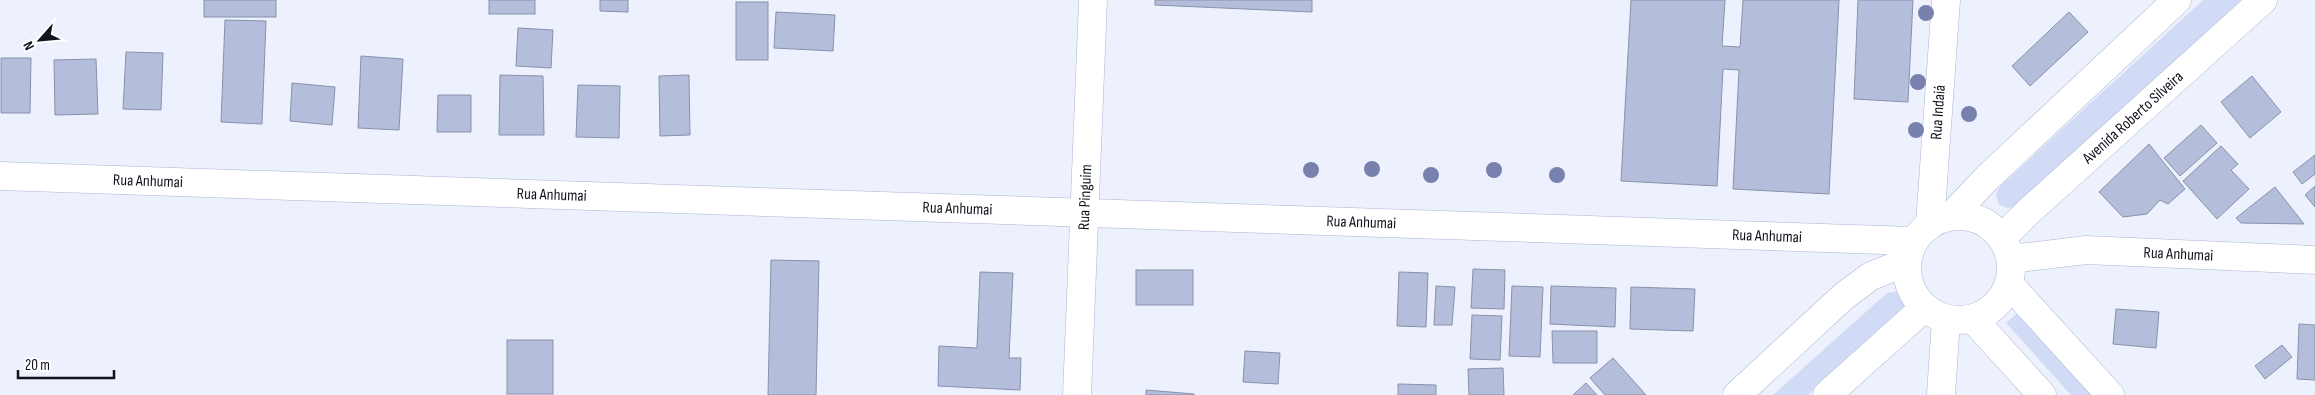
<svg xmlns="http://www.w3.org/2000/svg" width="2315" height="395" viewBox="0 0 2315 395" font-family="'Sofia Sans Condensed',sans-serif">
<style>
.green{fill:#d2dbf5}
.building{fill:#b4beda;stroke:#8891ac}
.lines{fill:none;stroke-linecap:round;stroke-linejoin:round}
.street-casing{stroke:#acb6d2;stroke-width:29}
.secondary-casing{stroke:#acb6d2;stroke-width:29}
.street{stroke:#fff;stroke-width:28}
.secondary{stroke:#fff;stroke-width:28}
.tree{fill:#7880ad}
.labels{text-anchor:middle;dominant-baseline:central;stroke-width:4.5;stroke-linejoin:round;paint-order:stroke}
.street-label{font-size:16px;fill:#10131d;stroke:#fff}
</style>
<rect width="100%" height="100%" fill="#edf1fd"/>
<g class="green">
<polygon points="2203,0 2241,0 2017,206 2008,208 1999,205 1996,195 1999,187"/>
<polygon points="1898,291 1905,300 1903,310 1808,395 1773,395 1887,293"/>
<polygon points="2024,307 2103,395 2071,395 2006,323"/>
</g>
<g class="building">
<rect x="204" y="0" width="72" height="17"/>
<rect x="489" y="0" width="46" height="14"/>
<polygon points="600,0 628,0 628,12 600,11"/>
<polygon points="1155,0 1312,0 1312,12 1155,5"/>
<polygon points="1631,0 1725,0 1722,46 1740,47 1743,0 1839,0 1829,194 1733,189 1739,70 1723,69 1717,186 1621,181"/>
<polygon points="1858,0 1913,0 1908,102 1854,99"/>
<rect x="736" y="2" width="32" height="58"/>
<polygon points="776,12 835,15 833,51 774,48"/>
<polygon points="2069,12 2088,32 2030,86 2012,66"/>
<polygon points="225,20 266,21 262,124 221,122"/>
<polygon points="518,28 553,30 551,68 516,66"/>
<polygon points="126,52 163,53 161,110 123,109"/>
<polygon points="361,56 403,59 399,130 358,128"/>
<polygon points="1,58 31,58 30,113 1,113"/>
<polygon points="96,59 98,114 55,115 54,60"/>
<polygon points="500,75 543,76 544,135 499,135"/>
<polygon points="689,75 690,135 660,136 659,76"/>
<polygon points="2252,76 2281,112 2250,138 2221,102"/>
<polygon points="292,83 335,87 332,125 290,121"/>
<polygon points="578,85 620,86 619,138 576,137"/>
<polygon points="438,95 471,95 471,132 437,132"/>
<polygon points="2201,125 2217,143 2180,176 2164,158"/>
<polygon points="2149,144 2185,189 2168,204 2160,200 2147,214 2123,217 2099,192"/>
<polygon points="2221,146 2238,164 2231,170 2249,189 2217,219 2183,181"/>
<polygon points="2315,155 2315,174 2302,184 2293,172"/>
<polygon points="2315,186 2315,207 2305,195"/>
<polygon points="2275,187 2304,224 2241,223 2236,218"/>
<polygon points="771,260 819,261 816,395 768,395"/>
<polygon points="1473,269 1505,270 1504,309 1471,308"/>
<rect x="1136" y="270" width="57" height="35"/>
<polygon points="980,272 1013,273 1009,358 1021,358 1020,390 938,386 939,346 977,348"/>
<polygon points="1399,272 1428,273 1426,327 1397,326"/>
<polygon points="1436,286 1455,287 1452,325 1434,325"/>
<polygon points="1512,286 1543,287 1540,357 1509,356"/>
<polygon points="1551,286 1616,288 1615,327 1550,324"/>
<polygon points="1631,287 1695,289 1693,331 1630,329"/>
<polygon points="2116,309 2159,312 2156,348 2113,344"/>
<polygon points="1472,315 1502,316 1500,360 1470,359"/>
<polygon points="2299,324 2315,325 2315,380 2297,379"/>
<polygon points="1552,331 1597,331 1597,363 1553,363"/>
<rect x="507" y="340" width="46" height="54"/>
<polygon points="2282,345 2292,357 2265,379 2255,366"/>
<polygon points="1245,351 1280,353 1278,384 1243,382"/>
<polygon points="1613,358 1646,395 1605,395 1590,378"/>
<polygon points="1503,368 1504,395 1469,395 1468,369"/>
<polygon points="1586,383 1597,395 1573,395"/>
<polygon points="1398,384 1436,385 1436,395 1398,395"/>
<polygon points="1146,390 1194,394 1194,395 1146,395"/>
</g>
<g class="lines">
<g class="street-casing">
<g id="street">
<path id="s1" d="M 0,176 L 1913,241"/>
<path id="s2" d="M 1930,224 L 1946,0"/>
<path id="s3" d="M 2011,259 L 2086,250 L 2315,260"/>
<path id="s4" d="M 1077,395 L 1093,0"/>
<polyline points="1941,395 1946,320"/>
</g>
</g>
<g class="secondary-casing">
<g id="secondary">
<polyline points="1952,215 1987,178 2177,0"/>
<circle cx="1959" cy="268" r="52"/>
<path id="s5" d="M 2002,238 L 2029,211 L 2263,0"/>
<polyline points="2010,285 2110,395"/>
<polyline points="1973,319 2042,395"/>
<polyline points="1737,395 1844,296 1871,276 1906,262"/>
<polyline points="1827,395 1924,308"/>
</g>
</g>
<use href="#street" class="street"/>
<use href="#secondary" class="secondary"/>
</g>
<g class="tree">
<circle cx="1926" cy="13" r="8"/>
<circle cx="1918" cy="82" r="8"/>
<circle cx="1969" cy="114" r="8"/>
<circle cx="1916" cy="130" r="8"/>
<circle cx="1372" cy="169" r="8"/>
<circle cx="1311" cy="170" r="8"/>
<circle cx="1494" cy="170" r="8"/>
<circle cx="1431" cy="175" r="8"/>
<circle cx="1557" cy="175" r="8"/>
</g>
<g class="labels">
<g class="street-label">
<text stroke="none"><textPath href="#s2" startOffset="112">Rua Indaiá</textPath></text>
<text stroke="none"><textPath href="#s5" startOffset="178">Avenida Roberto Silveira</textPath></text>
<text stroke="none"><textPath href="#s1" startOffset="148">Rua Anhumai</textPath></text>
<text stroke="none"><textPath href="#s1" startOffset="552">Rua Anhumai</textPath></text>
<text stroke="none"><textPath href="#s4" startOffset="198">Rua Pinguim</textPath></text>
<text stroke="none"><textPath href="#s1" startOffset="958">Rua Anhumai</textPath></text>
<text stroke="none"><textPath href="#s1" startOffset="1362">Rua Anhumai</textPath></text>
<text stroke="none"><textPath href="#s1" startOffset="1768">Rua Anhumai</textPath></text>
<text stroke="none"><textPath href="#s3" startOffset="168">Rua Anhumai</textPath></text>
</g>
</g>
<g transform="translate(40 40) rotate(243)" stroke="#ffffff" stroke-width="4" paint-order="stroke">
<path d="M0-4L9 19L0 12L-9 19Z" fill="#10131d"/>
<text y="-8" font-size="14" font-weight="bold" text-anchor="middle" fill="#10131d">N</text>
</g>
<path d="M18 370v8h96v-8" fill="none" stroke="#10131d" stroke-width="2.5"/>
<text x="25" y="370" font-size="15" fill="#10131d" stroke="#ffffff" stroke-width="4" paint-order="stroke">20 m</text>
</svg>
